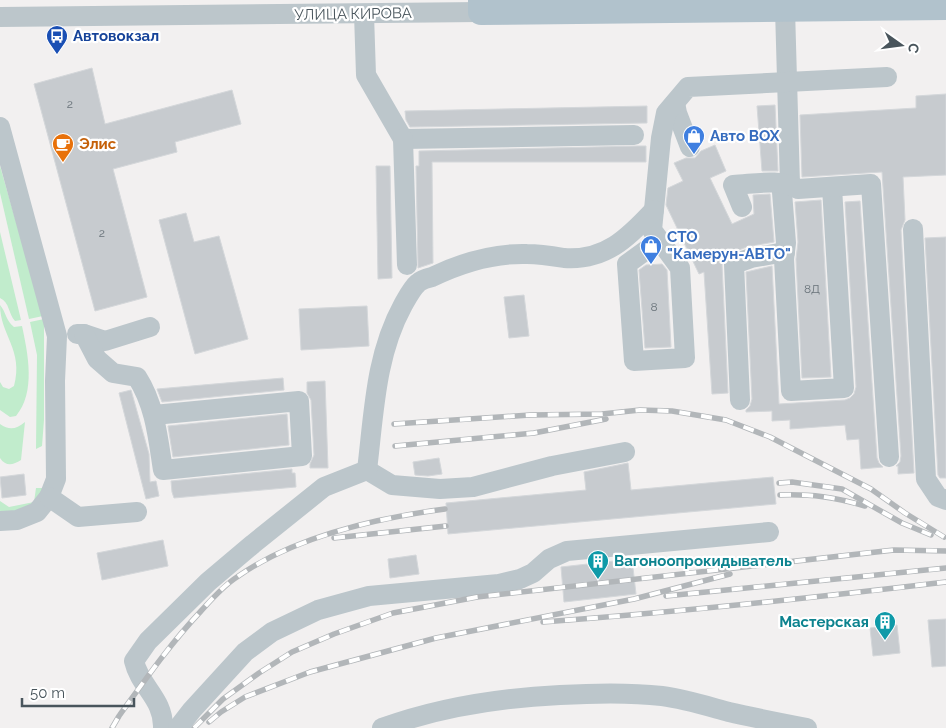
<svg xmlns="http://www.w3.org/2000/svg" width="946" height="728" viewBox="0 0 946 728" font-family="Raleway,sans-serif">
<style>
.green{fill:#c1eccc}
.building{fill:#c7cbcf;stroke:#d4d7da}
.lines{fill:none;stroke-linecap:round;stroke-linejoin:round}
.minor{stroke:#bcc6cb;stroke-width:20}
.major{stroke:#b1c2cc;stroke-width:26}
.rail-casing{stroke:#b2b6b9;stroke-width:5.5}
.rail{stroke:#fff;stroke-width:4;stroke-dasharray:11;stroke-linecap:butt}
.labels{text-anchor:middle;dominant-baseline:central;stroke-width:4.5;stroke-linejoin:round;paint-order:stroke}
.number-label{font-size:12px;fill:#687279}
.street-label{font-size:15px;fill:#49555c;stroke:#fff}
.transit-label{font-size:15px;font-weight:bold;fill:#164399;stroke:#fff;text-anchor:start}
.shop-label{font-size:15px;font-weight:bold;fill:#366cbe;stroke:#fff;text-anchor:start}
.food-label{font-size:15px;font-weight:bold;fill:#c56008;stroke:#fff;text-anchor:start}
.culture-label{font-size:15px;font-weight:bold;fill:#0d838f;stroke:#fff;text-anchor:start}
</style>
<rect width="100%" height="100%" fill="#f2f0f0"/>
<g class="green">
<polygon points="0,166 43,316 29,319 0,193"/>
<path d="M 0,232 L 21,320 L 15,321 C 8,313 10,303 0,298 Z"/>
<path d="M 0,305 C 6,312 6,321 14,327 L 22,326 C 28,354 36,392 16,416 L 10,417 L 0,410 L 0,382 L 3,387 L 9,389 L 14,386 C 24,350 0,335 0,305 Z"/>
<polygon points="44,319 44,420 42,446 36,449 37,355 30,322"/>
<path d="M 25,422 L 21,460 C 13,465 6,467 0,458 L 0,424 C 10,431 16,429 25,422 Z"/>
<polygon points="36,488 46,488 37,505 0,515 0,501 9,507 34,502"/>
</g>
<g class="building">
<polygon points="92,68 105,124 232,90 241,124 175,142 177,152 113,169 147,297 95,311 34,84"/>
<polygon points="946,94 946,175 903,177 905,220 901,230 914,473 898,474 898,466 896,466 900,462 901,456 882,172 802,177 800,115 916,108 916,96"/>
<polygon points="775,105 778,171 762,171 757,106"/>
<polygon points="647,106 647,123 410,127 406,120 405,111"/>
<polygon points="715,145 726,171 710,178 732,224 754,214 753,195 770,194 774,242 747,247 730,253 724,258 722,265 728,393 712,394 704,272 699,274 666,205 668,188 683,181 674,163 686,158 695,158 701,151"/>
<polygon points="638,146 646,146 646,162 432,162 433,263 418,268 416,166 419,166 419,151"/>
<polygon points="376,166 390,166 392,278 378,279"/>
<polygon points="821,200 831,377 802,378 796,259 798,242 795,202"/>
<polygon points="860,201 877,458 879,463 883,467 861,469 859,439 847,440 845,425 790,429 790,420 772,421 772,411 746,412 746,410 750,406 752,399 746,272 772,266 779,404 845,400 850,398 854,394 856,387 845,202"/>
<polygon points="186,213 194,242 219,236 248,339 195,354 159,220"/>
<polygon points="946,237 946,478 940,478 938,475 925,238"/>
<polygon points="662,264 667,270 671,347 645,348 639,270 646,265"/>
<polygon points="524,295 529,336 509,338 504,297"/>
<polygon points="367,306 369,346 301,350 299,309"/>
<polygon points="283,378 284,390 162,402 157,389"/>
<polygon points="325,381 328,468 310,468 310,464 314,455 311,400 307,393 307,382"/>
<polygon points="131,390 149,454 150,482 156,481 159,496 146,499 119,393"/>
<polygon points="287,414 289,445 173,457 168,426"/>
<polygon points="439,458 442,474 428,476 415,475 413,462"/>
<polygon points="628,463 631,490 773,477 776,504 448,534 446,503 586,490 584,472"/>
<polygon points="292,469 292,473 295,473 296,487 174,498 172,492 171,481"/>
<polygon points="24,474 26,495 2,498 0,477"/>
<polygon points="163,540 168,566 102,580 97,553"/>
<polygon points="416,555 419,574 390,578 388,559"/>
<polygon points="632,559 636,594 564,602 561,567"/>
<polygon points="946,619 946,666 932,667 928,620"/>
<polygon points="897,625 900,653 873,656 870,628"/>
</g>
<g class="lines">
<g class="minor">
<polyline points="785,9 790,184 782,192 786,243 784,259 791,391 844,388 832,187"/>
<polyline points="364,14 366,75 403,139 634,135"/>
<polyline points="0,17 481,12"/>
<polyline points="675,103 677,113 690,147"/>
<polyline points="0,127 57,336 55,381 56,479 49,497 37,512 17,520 0,521"/>
<polyline points="403,139 407,265"/>
<path d="M 742,207 L 733,185 C 755,184 779,178 798,189 L 871,184 L 889,457"/>
<polyline points="913,229 926,479 938,497 946,500"/>
<polyline points="660,240 627,264 634,361 685,358 680,268 652,230 661,138 666,113 688,87 887,77"/>
<polyline points="77,334 84,334 105,341 150,327"/>
<path d="M 84,334 L 97,359 L 113,373 L 137,377 C 155,405 158,438 163,470 L 302,456 L 299,401 L 154,415"/>
<polyline points="740,400 734,264 751,258 785,252"/>
<polyline points="367,470 392,485 440,489 473,487 552,466 625,452"/>
<polyline points="49,497 78,517 137,512"/>
<path d="M 163,728 C 164,699 140,687 134,661 L 148,641 L 208,582 L 253,544 L 324,487 L 367,470 C 374,414 375,356 403,305 C 407,298 412,288 418,283 C 421,280 428,278 432,277 C 461,263 494,253 527,254 C 539,254 552,256 564,258 C 605,261 628,238 654,210"/>
<polyline points="178,728 192,710 245,652 272,632 318,610 369,596 499,584 520,579 533,573 549,559 567,551 769,532"/>
<path d="M 382,728 C 440,707 499,698 560,695 C 594,693 628,692 662,696 C 685,699 707,706 729,712 C 755,718 781,723 807,728"/>
</g>
<polyline class="major" points="481,0 481,12 946,7"/>
<g class="rail-casing">
<g id="rail">
<polyline points="394,424 530,415 602,414 640,410 672,411 726,420 770,437 871,489 905,513 944,537"/>
<polyline points="395,446 534,433 606,419"/>
<polyline points="779,483 792,482 842,489 902,523 931,535"/>
<path d="M 780,495 C 812,494 834,497 865,506"/>
<polyline points="334,538 446,526"/>
<polyline points="666,596 946,568"/>
<path d="M 543,622 C 678,612 812,598 946,582"/>
<polyline points="209,722 221,712 245,697 310,672 436,638 634,599 730,574"/>
<path d="M 112,728 L 119,716 C 145,680 170,644 201,611 C 212,599 223,586 237,577 C 294,537 377,518 445,509"/>
<polyline points="194,728 223,699 259,673 292,652 334,634 393,613 477,597 894,550 946,551"/>
</g>
</g>
<use href="#rail" class="rail"/>
</g>
<defs>
<g id="bus-pin" transform="scale(1.125)"><path d="M0 17L-7.5 6A9.5 9.5 0 1 1 7.5 6Z" fill="#1a4fb4" stroke="#fff"/><path d="M-5-6H5V4H4V6H2V4H-2V6H-4V4H-5ZM-3.5-4V0h7V-4ZM-3.5 1.2v1.5H-2V1.2ZM2 1.2v1.5H3.5V1.2Z" fill="#fff"/></g>
<g id="shop-pin" transform="scale(1.125)"><path d="M0 17L-7.5 6A9.5 9.5 0 1 1 7.5 6Z" fill="#3f7fe0" stroke="#fff"/><path d="M-5-2.5h2.3a2.7 3.5 0 0 1 5.4 0H5L5.5 6h-11ZM-1.5-2.5h3a1.5 2.3 0 0 0-3 0Z" fill="#fff"/></g>
<g id="cafe-pin" transform="scale(1.125)"><path d="M0 17L-7.5 6A9.5 9.5 0 1 1 7.5 6Z" fill="#e8710a" stroke="#fff"/><path d="M-5.5-4.5H6V0H3Q3 3.5 0 3.5H-2.5Q-5.5 3.5-5.5 0ZM3-3.2v2h1.7v-2ZM-6 4.5H4V6H-6Z" fill="#fff"/></g>
<g id="building-pin" transform="scale(1.125)"><path d="M0 17L-7.5 6A9.5 9.5 0 1 1 7.5 6Z" fill="#0f9aa8" stroke="#fff"/><path d="M-4-6H4V6H1V3H-1V6H-4ZM-2.5-4.3h1.7v1.8h-1.7ZM.8-4.3h1.7v1.8H.8ZM-2.5-1h1.7V.8h-1.7ZM.8-1h1.7V.8H.8Z" fill="#fff"/></g>
</defs>
<g fill-rule="evenodd">
<use href="#bus-pin" x="57" y="36"/>
<use href="#shop-pin" x="694" y="136"/>
<use href="#cafe-pin" x="63" y="144"/>
<use href="#shop-pin" x="651" y="246"/>
<use href="#building-pin" x="598" y="561"/>
<use href="#building-pin" x="885" y="622"/>
</g>
<g class="labels">
<g class="number-label">
<text x="70" y="104">2</text>
<text x="102" y="233">2</text>
<text x="812" y="289">8Д</text>
<text x="654" y="307">8</text>
</g>
<g class="street-label">
<text transform="translate(353 14) rotate(-1)">УЛИЦА КИРОВА</text>
</g>
<g class="transit-label">
<text x="73" y="36">Автовокзал</text>
</g>
<g class="shop-label">
<text x="710" y="136">Авто BOX</text>
<text x="667" y="237">СТО<tspan x="667" dy="17">"Камерун-АВТО"</tspan></text>
</g>
<g class="food-label">
<text x="79" y="144">Элис</text>
</g>
<g class="culture-label">
<text x="614" y="561">Вагоноопрокидыватель</text>
<text x="869" y="622" text-anchor="end">Мастерская</text>
</g>
</g>
<g transform="translate(901 45) rotate(104)" stroke="#ffffff" stroke-width="4" paint-order="stroke">
<path d="M0-4L9 19L0 12L-9 19Z" fill="#49555c"/>
<text y="-8" font-size="14" font-weight="bold" text-anchor="middle" fill="#49555c">С</text>
</g>
<path d="M22 698v8h112v-8" fill="none" stroke="#49555c" stroke-width="2.5"/>
<text x="30" y="698" font-size="15" fill="#49555c" stroke="#ffffff" stroke-width="4" paint-order="stroke">50 m</text>
</svg>
